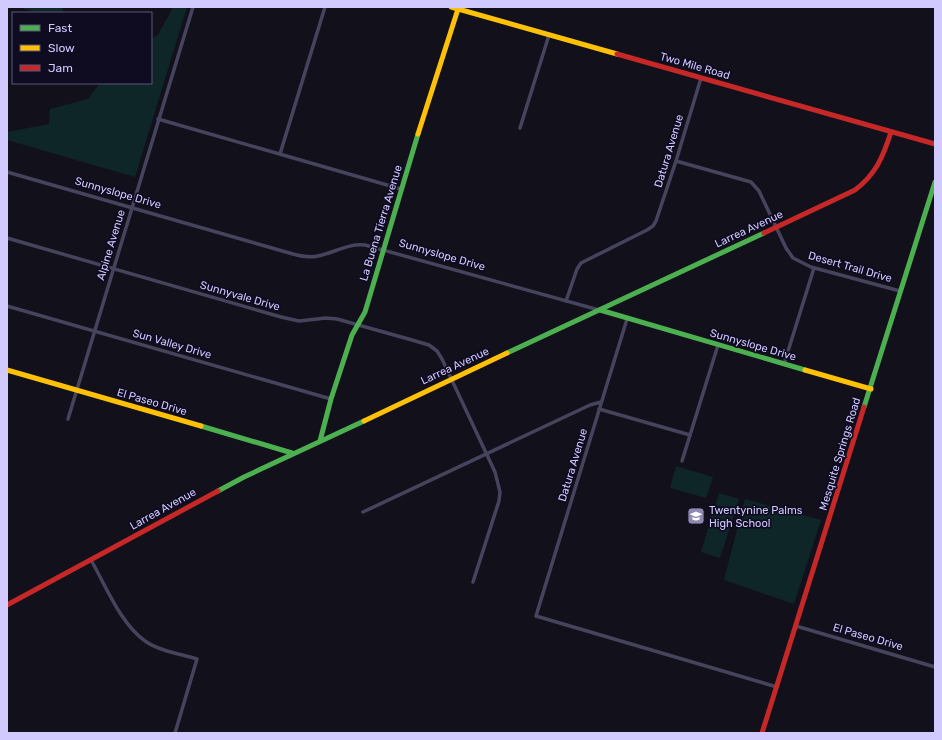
<svg xmlns="http://www.w3.org/2000/svg" width="942" height="740" viewBox="0 0 942 740" font-family="Rubik,sans-serif">
<style>
.green{fill:#0f2628}
.lines{fill:none;stroke-linecap:round;stroke-linejoin:round}
.street{stroke:#45445c;stroke-width:3.5}
.fast{stroke:#4caf50;stroke-width:5}
.slow{stroke:#ffc107;stroke-width:5}
.jam{stroke:#c62828;stroke-width:5}
.labels{text-anchor:middle;dominant-baseline:central;stroke-width:3.5;stroke-linejoin:round;paint-order:stroke}
.street-label{font-size:11px;fill:#d1caff;stroke:#0f0b20}
.poi-label{font-size:11px;fill:#d1caff;stroke:#0f0b20;text-anchor:start}
</style>
<rect width="100%" height="100%" fill="#12101b"/>
<g class="green">
<polygon points="18,7 62,7 64,13 39,13"/>
<polygon points="172,7 187,7 135,177 7,140 7,132 49,124 50,109 88,99 100,83 151,83 151,39 158,35 171,11"/>
<polygon points="676,466 713,477 706,498 670,488"/>
<polygon points="719,493 739,499 720,558 701,552"/>
<polygon points="745,499 821,520 794,604 724,580"/>
</g>
<g class="lines">
<g class="street">
<polyline points="158,119 401,189"/>
<polyline points="520,128 549,35"/>
<polyline points="280,154 325,7"/>
<polyline points="676,161 751,182 759,191 786,248 793,258 811,267 900,291"/>
<path d="M 7,172 L 293,254 C 301,256 309,258 318,256 C 334,253 348,243 365,245 L 599,310"/>
<polyline points="7,238 281,317 299,321 326,318 337,319 412,340 429,345 437,351 442,359 495,472 500,492 499,501 473,582"/>
<polyline points="566,301 577,269 581,263 647,230 653,226 656,221 676,161 701,78"/>
<polyline points="7,306 331,399"/>
<polyline points="627,319 536,616 777,687"/>
<polyline points="784,364 814,268"/>
<polyline points="599,409 690,435"/>
<polyline points="68,419 193,7"/>
<polyline points="682,461 718,345"/>
<polyline points="363,512 590,405 601,402"/>
<path d="M 91,560 C 106,586 120,623 145,641 C 159,651 181,654 197,659 L 175,733"/>
<polyline points="796,626 935,667"/>
</g>
<g class="fast">
<polyline points="600,310 805,370"/>
<polyline points="507,353 764,233"/>
<polyline points="864,407 935,182"/>
<polyline points="201,426 292,453"/>
<polyline points="320,441 331,399 352,335 365,312 418,134"/>
<polyline points="218,491 244,477 364,421"/>
</g>
<g class="slow">
<polyline points="451,7 617,54"/>
<polyline points="418,134 458,9"/>
<polyline points="7,370 201,426"/>
<polyline points="805,370 871,389"/>
<polyline points="364,421 507,353"/>
</g>
<g class="jam">
<polyline points="617,54 935,144"/>
<path d="M 764,233 L 855,190 C 876,174 883,157 891,132"/>
<polyline points="7,605 218,491"/>
<polyline points="762,733 864,407"/>
</g>
</g>
<defs>
<g id="school-square" transform="scale(0.9)"><rect x="-9" y="-9" width="18" height="18" rx="4" fill="#8e89af" stroke="#0f0b20"/><path d="M0-5L7-2L0 1L-7-2ZM-4 1L0 2.5L4 1V4Q0 6-4 4Z" fill="#fff"/></g>
</defs>
<g fill-rule="evenodd">
<use href="#school-square" x="696" y="516"/>
</g>
<g class="labels">
<g class="street-label">
<text transform="translate(695 66) rotate(16)">Two Mile Road</text>
<text transform="translate(669 151) rotate(-73)">Datura Avenue</text>
<text transform="translate(118 193) rotate(16)">Sunnyslope Drive</text>
<text transform="translate(381 223) rotate(-73)">La Buena Tierra Avenue</text>
<text transform="translate(749 229) rotate(-25)">Larrea Avenue</text>
<text transform="translate(111 245) rotate(-73)">Alpine Avenue</text>
<text transform="translate(442 255) rotate(16)">Sunnyslope Drive</text>
<text transform="translate(850 267) rotate(16)">Desert Trail Drive</text>
<text transform="translate(240 296) rotate(16)">Sunnyvale Drive</text>
<text transform="translate(172 344) rotate(16)">Sun Valley Drive</text>
<text transform="translate(753 345) rotate(16)">Sunnyslope Drive</text>
<text transform="translate(455 366) rotate(-25)">Larrea Avenue</text>
<text transform="translate(152 402) rotate(16)">El Paseo Drive</text>
<text transform="translate(840 454) rotate(-73)">Mesquite Springs Road</text>
<text transform="translate(573 465) rotate(-73)">Datura Avenue</text>
<text transform="translate(163 509) rotate(-29)">Larrea Avenue</text>
<text transform="translate(868 637) rotate(16)">El Paseo Drive</text>
</g>
<g class="poi-label">
<text x="709" y="510">Twentynine Palms<tspan x="709" dy="13">High School</tspan></text>
</g>
</g>
<rect width="942" height="740" fill="none" stroke="#d1caff" stroke-width="16"/>
<rect x="12" y="12" width="140" height="72" fill="#0f0b20" stroke="#5d5779"/>
<rect x="20" y="25" width="20" height="6" fill="#4caf50" stroke="#5d5779"/>
<text x="48" y="32" font-size="12" fill="#d1caff">Fast</text>
<rect x="20" y="45" width="20" height="6" fill="#ffc107" stroke="#5d5779"/>
<text x="48" y="52" font-size="12" fill="#d1caff">Slow</text>
<rect x="20" y="65" width="20" height="6" fill="#c62828" stroke="#5d5779"/>
<text x="48" y="72" font-size="12" fill="#d1caff">Jam</text>
</svg>
